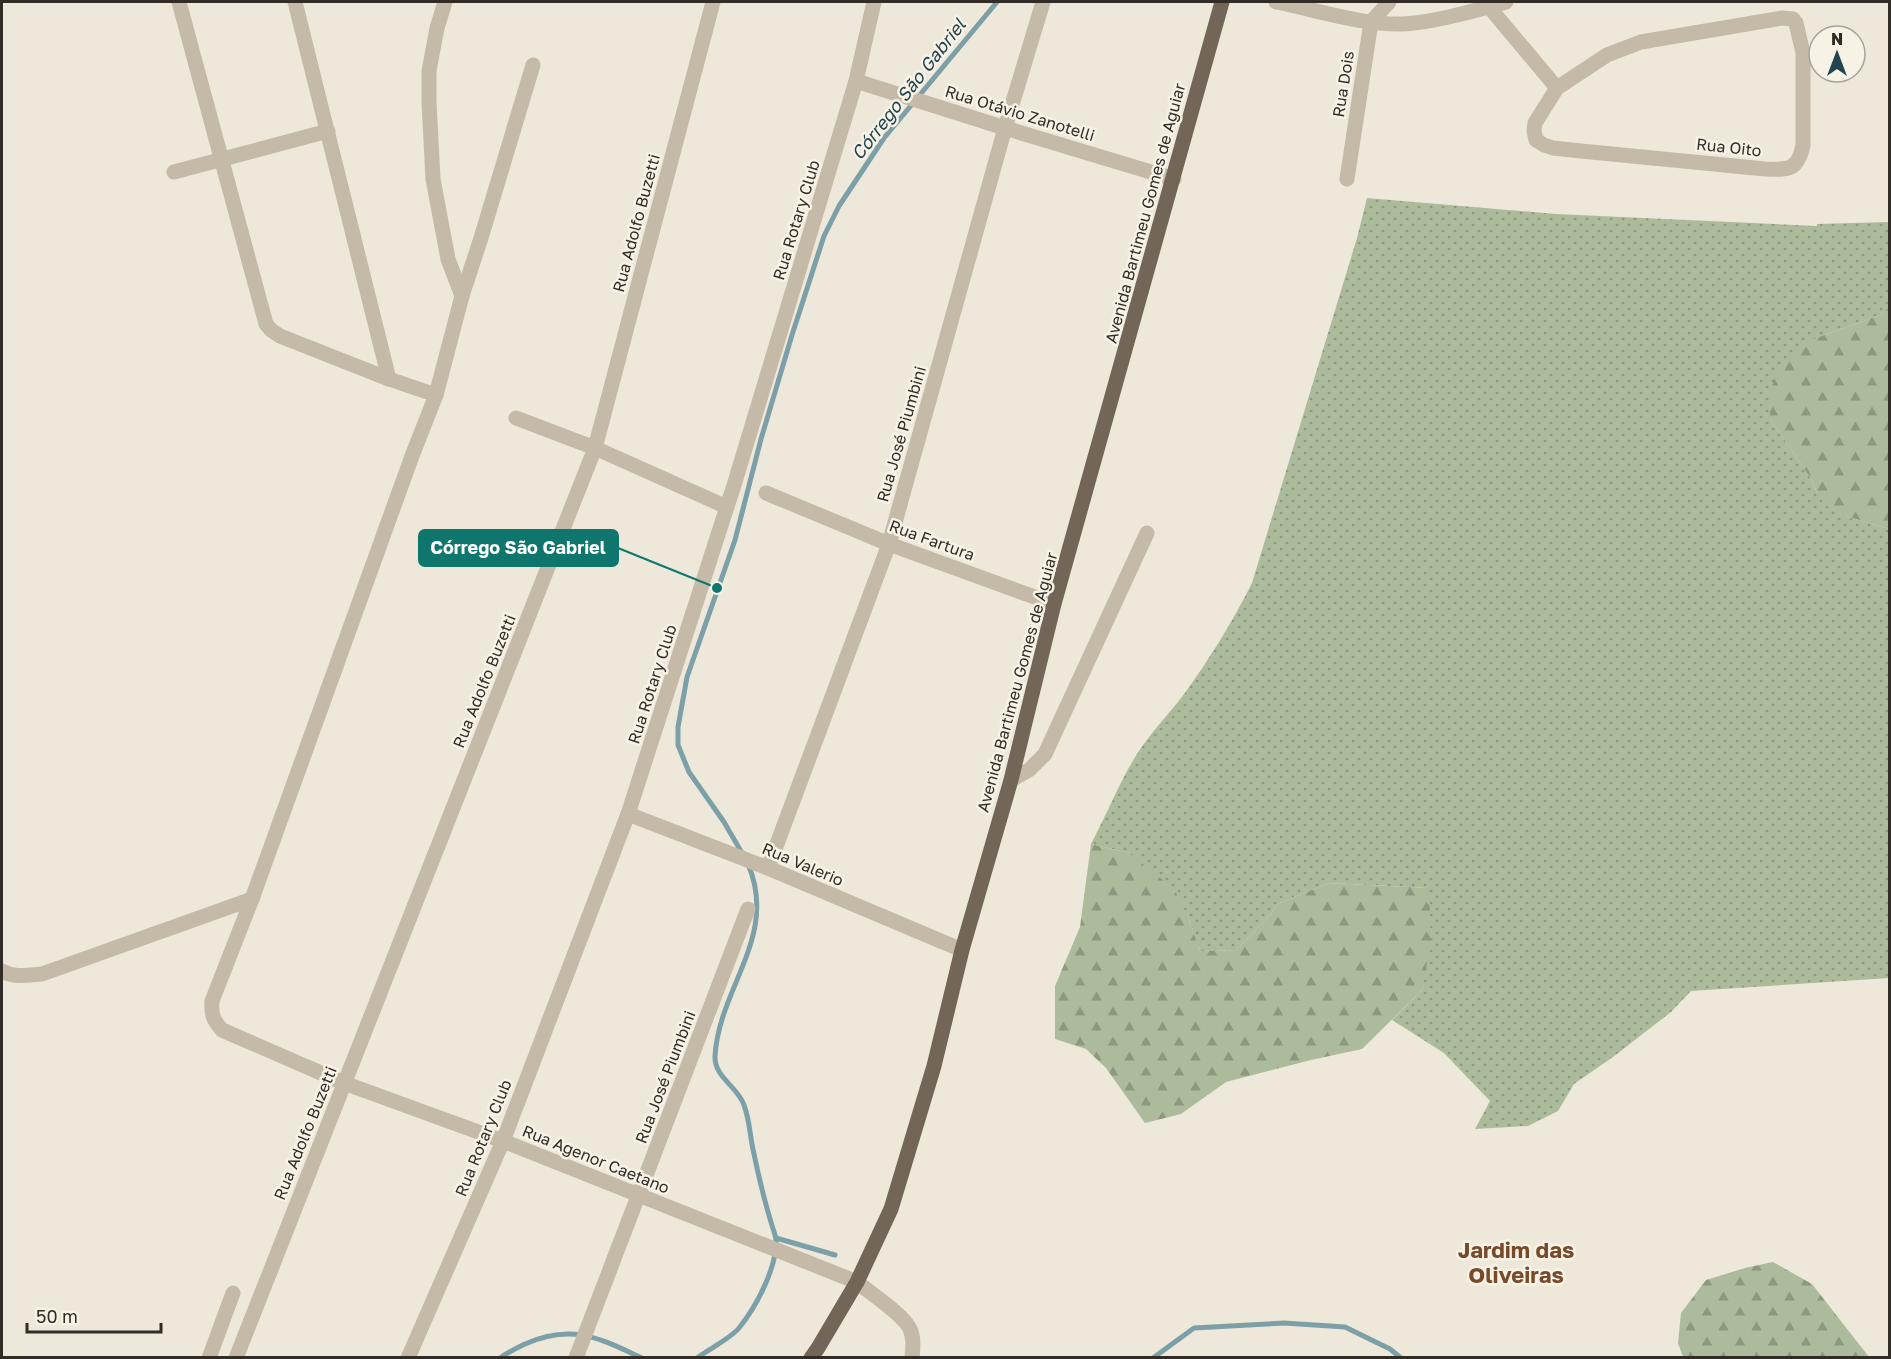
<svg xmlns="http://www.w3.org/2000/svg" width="1891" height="1359" viewBox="0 0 1891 1359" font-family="'Golos Text',sans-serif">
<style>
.grass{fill:url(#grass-dots)}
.forest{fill:url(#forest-firs)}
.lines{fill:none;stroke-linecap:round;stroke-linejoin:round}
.stream{stroke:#7c9fa8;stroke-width:5}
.street{stroke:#c5baa7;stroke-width:15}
.primary{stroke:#736659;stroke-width:15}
.labels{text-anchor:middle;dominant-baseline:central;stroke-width:5;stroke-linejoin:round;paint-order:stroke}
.street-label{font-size:16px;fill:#322c27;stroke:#f7f2e6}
.water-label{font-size:18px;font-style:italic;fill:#21444f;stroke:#f7f2e6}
.district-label{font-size:22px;font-weight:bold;fill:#784a29;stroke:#f7f2e6}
.leader{fill:none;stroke:#0f766e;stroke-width:2}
.callout-dot{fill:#0f766e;stroke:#f7f2e6;stroke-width:2}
.callout{fill:#0f766e;stroke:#0f766e;stroke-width:2}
.callout-label{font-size:18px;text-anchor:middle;font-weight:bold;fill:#fff}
</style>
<defs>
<pattern id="grass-dots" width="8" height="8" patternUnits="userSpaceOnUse" patternTransform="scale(1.5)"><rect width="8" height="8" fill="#abbb9c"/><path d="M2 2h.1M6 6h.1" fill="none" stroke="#8c987f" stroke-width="1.8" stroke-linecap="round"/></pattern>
<pattern id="forest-firs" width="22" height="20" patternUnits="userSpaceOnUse" patternTransform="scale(1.5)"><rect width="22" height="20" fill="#abbb9c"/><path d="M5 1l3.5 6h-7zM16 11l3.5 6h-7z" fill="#8c987f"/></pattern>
</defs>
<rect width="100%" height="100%" fill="#eee8da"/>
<path class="grass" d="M 1367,198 L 1556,214 L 1817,226 L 1817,224 L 1889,222 L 1889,307 L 1880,315 L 1816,338 L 1770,419 L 1812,480 L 1817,493 L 1846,516 L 1889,529 L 1889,978 L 1691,991 L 1671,1012 L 1613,1057 L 1574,1084 L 1558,1111 L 1528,1126 L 1475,1129 L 1490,1101 L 1444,1053 L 1392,1020 L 1423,989 L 1429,888 L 1329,883 L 1277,904 L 1271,914 L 1236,950 L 1200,951 L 1187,914 L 1129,853 L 1091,844 C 1106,816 1120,781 1137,754 C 1151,732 1169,714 1185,693 C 1210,658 1233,621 1252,583 L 1357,238 Z"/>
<g class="forest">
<polygon points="1889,307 1889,529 1846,516 1824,505 1817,493 1812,480 1770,419 1770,393 1776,372 1794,352 1816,338 1880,315"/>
<polygon points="1091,844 1129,853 1174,889 1187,914 1200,951 1236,950 1271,914 1277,904 1329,883 1429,888 1431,940 1423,989 1362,1049 1311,1060 1226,1082 1181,1114 1145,1123 1106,1068 1086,1049 1055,1039 1055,986 1080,927"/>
<polygon points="1773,1262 1812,1284 1869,1357 1683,1357 1678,1343 1681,1313 1706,1280 1745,1268"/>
</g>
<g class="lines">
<g class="stream">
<polyline points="742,853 724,822 689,772 678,745 678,727 687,677 735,540 761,439 792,335 824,236 839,206 884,138 997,2"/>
<polyline points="776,1238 835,1255"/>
<path d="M 500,1358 C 508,1352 517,1348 525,1344 C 572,1323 599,1338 642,1358"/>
<path d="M 697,1358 C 709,1349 731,1338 739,1328 C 757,1306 778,1265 776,1238 C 767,1211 760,1183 754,1154 C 750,1138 750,1121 744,1105 C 738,1087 714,1077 715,1056 C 719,987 779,936 748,864"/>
<polyline points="1153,1358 1194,1328 1284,1323 1345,1327 1390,1349 1401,1358"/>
</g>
<g class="street">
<polyline points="179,2 266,324 271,330 280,336 389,379 436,395"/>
<polyline points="295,2 389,379"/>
<polyline points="445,2 437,28 429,71 429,102 433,179 448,259 462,296"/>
<path d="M 1276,2 C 1317,10 1361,25 1403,24 C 1432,23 1477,10 1506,2"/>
<polyline points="1489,7 1557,88"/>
<path d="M 1782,18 L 1793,19 L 1796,23 L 1803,53 L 1803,145 C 1798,170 1789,170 1765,169 L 1581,151 L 1553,148 L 1544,145 L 1536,140 L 1534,131 L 1535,123 L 1557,88 L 1607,55 L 1641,42 Z"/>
<path d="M 533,65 L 481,238 L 462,296 L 436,395 L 412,456 L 252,899 L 212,1001 C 211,1014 213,1020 222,1030 L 344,1083 L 503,1141 L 857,1282 C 870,1293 904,1315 910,1329 C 914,1338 913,1348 912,1358"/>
<polyline points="856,81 1005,128 1174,179"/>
<polyline points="174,172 328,131"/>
<polyline points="1347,179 1371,22 1389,2"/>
<polyline points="516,418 595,448 727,507"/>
<polyline points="766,493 889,544 1054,604"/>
<polyline points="1011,780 1029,770 1045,754 1147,533"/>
<polyline points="628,814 768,868 962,950"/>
<polyline points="768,868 889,544 1005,128 1043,2"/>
<path d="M 2,971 C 14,978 28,975 42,974 L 252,899"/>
<polyline points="209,1358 233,1293"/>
<polyline points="236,1358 595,448 713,2"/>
<polyline points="408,1358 503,1141 628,814 735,482 856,81 874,2"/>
<polyline points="576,1358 748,909"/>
</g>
<polyline class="primary" points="811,1358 818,1348 857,1282 891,1209 934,1066 962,950 1011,780 1054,604 1222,2"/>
</g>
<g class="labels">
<g class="street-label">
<text transform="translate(1343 84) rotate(-81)">Rua Dois</text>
<text transform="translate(1020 113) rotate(17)">Rua Otávio Zanotelli</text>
<text transform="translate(1729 147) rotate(6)">Rua Oito</text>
<text transform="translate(1145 213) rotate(-75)">Avenida Bartimeu Gomes de Aguiar</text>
<text transform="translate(796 220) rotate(-73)">Rua Rotary Club</text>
<text transform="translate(636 223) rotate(-75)">Rua Adolfo Buzetti</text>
<text transform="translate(901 434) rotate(-74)">Rua José Piumbini</text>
<text transform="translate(932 540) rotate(20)">Rua Fartura</text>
<text transform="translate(484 681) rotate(-68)">Rua Adolfo Buzetti</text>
<text transform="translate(1017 682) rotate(-75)">Avenida Bartimeu Gomes de Aguiar</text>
<text transform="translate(652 684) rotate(-72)">Rua Rotary Club</text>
<text transform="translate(803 864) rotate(23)">Rua Valerio</text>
<text transform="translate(665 1077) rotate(-69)">Rua José Piumbini</text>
<text transform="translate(305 1133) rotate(-68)">Rua Adolfo Buzetti</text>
<text transform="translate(483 1138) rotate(-68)">Rua Rotary Club</text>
<text transform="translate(596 1159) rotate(22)">Rua Agenor Caetano</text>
</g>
<g class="water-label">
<text transform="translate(908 89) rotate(-52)">Córrego São Gabriel</text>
</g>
<g class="district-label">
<text x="1516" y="1249">Jardim das<tspan x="1516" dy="25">Oliveiras</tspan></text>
</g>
</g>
<path class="leader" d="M717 588L618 548"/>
<circle class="callout-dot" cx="717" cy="588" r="6"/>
<rect class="callout" x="419" y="530" width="199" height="36" rx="6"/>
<g class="callout-label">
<text x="518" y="554">Córrego São Gabriel</text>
</g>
<rect width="1891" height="1359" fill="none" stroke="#322c27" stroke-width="6"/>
<g transform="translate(1837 54)"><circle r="28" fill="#f7f2e6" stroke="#a8a39a" stroke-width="1.5"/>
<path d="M0-4.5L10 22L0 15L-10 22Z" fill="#21444f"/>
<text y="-9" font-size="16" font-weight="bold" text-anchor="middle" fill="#322c27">N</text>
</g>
<path d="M27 1323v9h134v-9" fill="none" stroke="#322c27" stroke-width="3"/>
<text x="36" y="1323" font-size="18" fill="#322c27" stroke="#f7f2e6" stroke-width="4.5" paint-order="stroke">50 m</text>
</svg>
